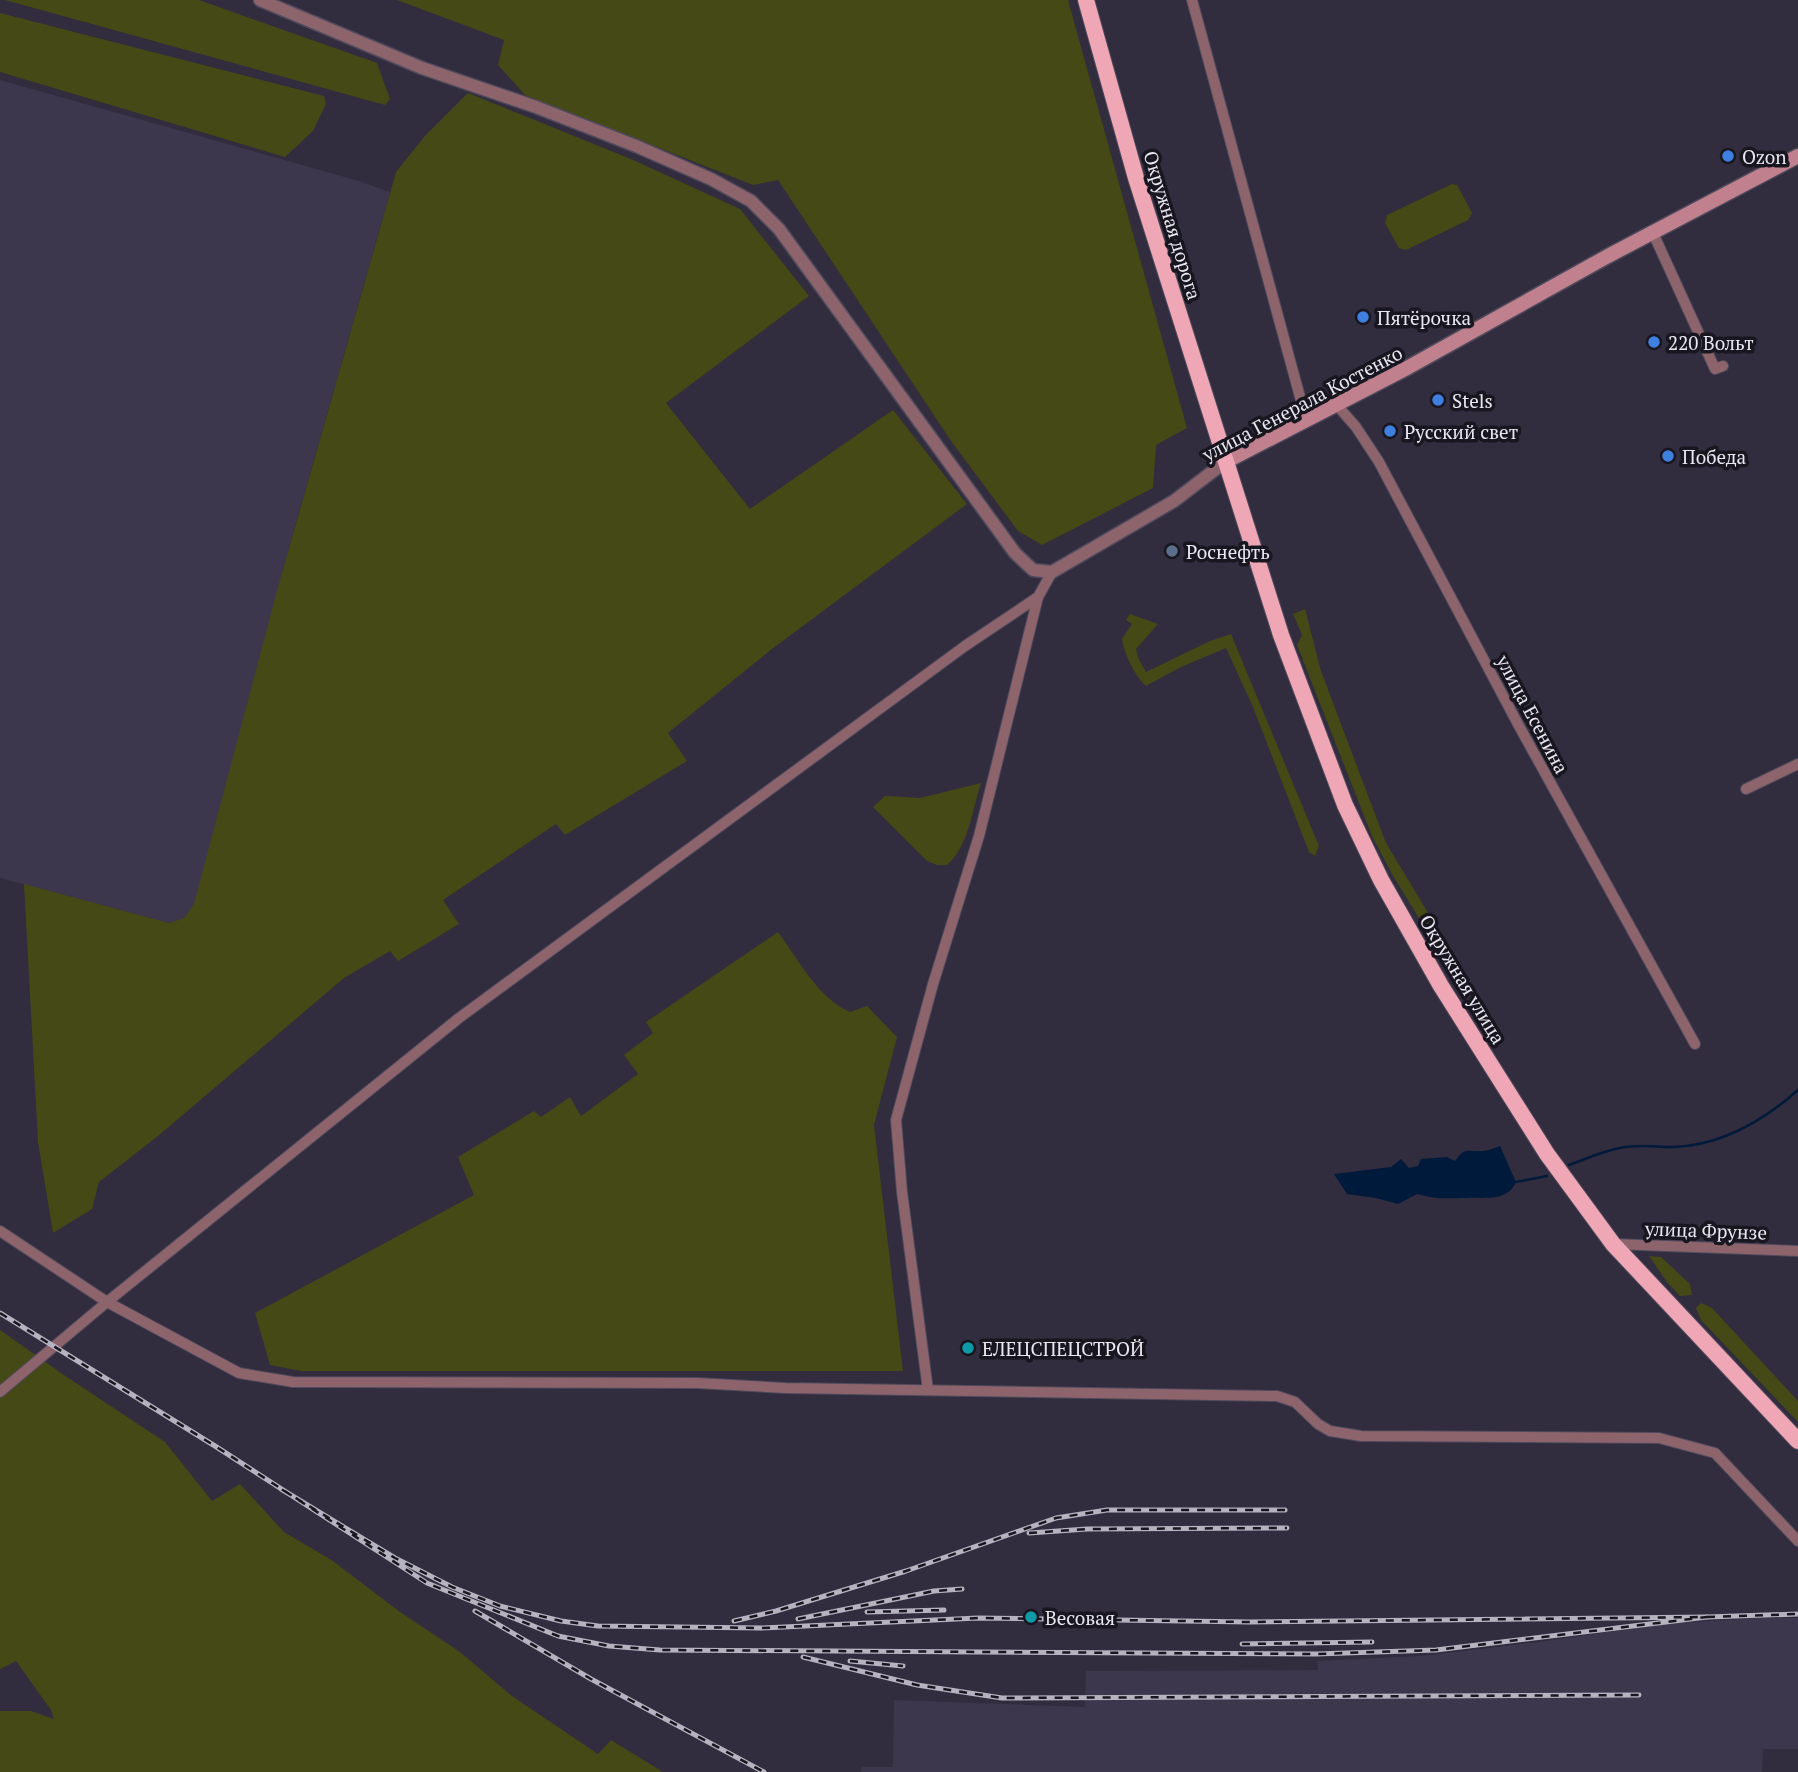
<svg xmlns="http://www.w3.org/2000/svg" width="1798" height="1772" viewBox="0 0 1798 1772" font-family="'PT Serif',serif">
<style>
.built{fill:#3d374d}
.green{fill:#444916}
.water{fill:#001a3b}
.lines{fill:none;stroke-linecap:round;stroke-linejoin:round}
.stream{stroke:#001a3b;stroke-width:2.5}
.minor-casing{stroke:#4e4a5b;stroke-width:12}
.tertiary-casing{stroke:#4e4a5b;stroke-width:15}
.secondary-casing{stroke:#4e4a5b;stroke-width:17}
.trunk-casing{stroke:#4e4a5b;stroke-width:18}
.minor{stroke:#8d646c;stroke-width:10}
.tertiary{stroke:#8d646c;stroke-width:12}
.secondary{stroke:#c1808e;stroke-width:14}
.trunk{stroke:#efa7b6;stroke-width:16}
.rail-casing{stroke:#b6b3c0;stroke-width:5}
.rail{stroke:#18161e;stroke-width:2.5;stroke-dasharray:8;stroke-linecap:butt}
.shop-dot{fill:#3f7fe0;stroke:#18161e;stroke-width:2.5}
.service-dot{fill:#5c6f8a;stroke:#18161e;stroke-width:2.5}
.culture-dot{fill:#0f9aa8;stroke:#18161e;stroke-width:2.5}
.labels{text-anchor:middle;dominant-baseline:central;stroke-width:7;stroke-linejoin:round;paint-order:stroke}
.poi-label{font-size:19px;fill:#e9e7f2;stroke:#18161e;text-anchor:start}
.street-label{font-size:19px;fill:#e9e7f2;stroke:#18161e}
</style>
<rect width="100%" height="100%" fill="#312c3e"/>
<g class="built">
<polygon points="0,80 359,181 390,192 290,544 195,904 184,918 169,923 0,878"/>
<polygon points="1757,1618 1798,1618 1798,1749 1763,1749 1762,1772 861,1772 862,1767 893,1767 894,1700 1085,1707 1086,1671 1318,1670 1317,1661 1421,1656 1539,1642 1664,1624"/>
</g>
<g class="green">
<polygon points="5,0 199,0 377,63 390,99 385,105"/>
<polygon points="397,0 1068,0 1187,428 1156,445 1153,488 1042,545 1018,531 951,441 778,180 753,185 525,95 498,65 504,40"/>
<polygon points="0,13 324,96 326,104 313,131 285,157 0,72"/>
<polygon points="468,93 631,159 740,209 809,296 666,403 750,509 893,410 967,504 772,649 668,733 687,761 565,835 556,824 443,900 459,924 398,961 390,951 344,978 158,1136 99,1182 92,1209 53,1233 38,1142 24,884 169,923 184,918 194,904 278,587 396,172 424,137"/>
<polygon points="1452,184 1457,185 1472,213 1468,220 1406,250 1399,248 1385,223 1387,215"/>
<polygon points="1305,609 1321,671 1386,843 1469,981 1459,984 1392,874 1372,836 1297,645 1302,635 1293,614"/>
<path d="M 1130,614 L 1158,624 L 1136,649 L 1139,660 L 1146,672 L 1210,641 L 1231,634 L 1319,846 L 1315,856 L 1309,852 L 1253,707 L 1226,648 L 1181,667 L 1146,686 C 1135,676 1124,654 1122,639 L 1132,624 L 1126,620 Z"/>
<path d="M 981,783 C 972,810 969,846 947,865 L 937,865 L 927,861 L 873,807 L 885,796 L 920,798 Z"/>
<path d="M 778,932 C 798,959 818,998 850,1012 L 867,1006 L 897,1037 L 874,1125 L 903,1371 L 301,1371 L 270,1365 L 255,1313 L 474,1195 L 458,1157 L 534,1111 L 541,1117 L 570,1097 L 581,1116 L 638,1074 L 624,1055 L 653,1033 L 646,1022 Z"/>
<polygon points="1649,1256 1661,1257 1690,1284 1692,1295 1680,1296 1667,1282"/>
<polygon points="1701,1303 1712,1308 1798,1401 1798,1422 1701,1320 1696,1308"/>
<polygon points="0,1330 64,1375 165,1442 212,1501 240,1484 284,1532 333,1561 400,1612 460,1652 512,1696 598,1754 611,1740 663,1772 0,1772 0,1711 31,1711 54,1719 51,1710 16,1661 0,1669"/>
</g>
<path class="water" d="M 1500,1146 L 1516,1182 C 1507,1202 1486,1197 1467,1198 C 1445,1198 1440,1200 1417,1194 L 1398,1204 L 1376,1198 L 1347,1194 L 1334,1174 L 1391,1167 L 1401,1159 L 1409,1168 L 1418,1166 L 1421,1159 L 1447,1157 L 1455,1161 C 1466,1146 1466,1152 1482,1151 C 1488,1151 1494,1148 1500,1146 Z"/>
<g class="lines">
<g class="stream">
<path d="M 1569,1165 C 1586,1159 1603,1151 1620,1148 C 1639,1144 1655,1147 1674,1147 C 1722,1145 1763,1121 1798,1090"/>
<polyline points="1516,1182 1547,1176"/>
</g>
<g class="minor-casing">
<g id="minor">
<polyline points="1192,0 1306,419"/>
<polyline points="1653,233 1715,369 1723,366"/>
<polyline points="1336,404 1356,427 1379,462 1519,726 1695,1044"/>
<polyline points="1746,789 1798,764"/>
<polyline points="0,1231 107,1302 239,1373 293,1382 697,1383 785,1388 1277,1396 1295,1402 1318,1424 1330,1431 1361,1436 1659,1438 1715,1453 1798,1541"/>
<polyline points="1613,1244 1798,1251"/>
<polyline points="928,1390 902,1192 896,1120 933,984 979,836 1038,597 1052,572"/>
<polyline points="0,1392 107,1302 459,1018 965,646 1038,597"/>
</g>
</g>
<g class="tertiary-casing">
<polyline id="tertiary" points="260,0 422,68 536,107 636,146 711,179 751,201 779,229 1015,553 1033,570 1052,572 1174,501 1225,462"/>
</g>
<g class="secondary-casing">
<polyline id="secondary" points="1225,462 1407,368 1608,256 1798,156"/>
</g>
<g class="trunk-casing">
<polyline id="trunk" points="1086,0 1136,178 1281,635 1345,805 1381,880 1441,986 1547,1154 1613,1244 1798,1441"/>
</g>
<use href="#minor" class="minor"/>
<use href="#tertiary" class="tertiary"/>
<use href="#secondary" class="secondary"/>
<use href="#trunk" class="trunk"/>
<g class="rail-casing">
<g id="rail">
<polyline points="0,1313 215,1446 427,1583 558,1636 609,1646 660,1650 1316,1654 1436,1650 1707,1617 1249,1622 978,1618 762,1628 598,1626 561,1621 500,1606 452,1587 395,1558 281,1489"/>
<polyline points="1029,1533 1087,1529 1287,1528"/>
<polyline points="475,1611 591,1679 764,1772"/>
<polyline points="867,1612 944,1610"/>
<polyline points="1707,1617 1798,1614"/>
<polyline points="798,1619 934,1591 962,1589"/>
<polyline points="734,1621 776,1611 906,1571 1056,1518 1107,1510 1285,1510"/>
<polyline points="1242,1644 1372,1642"/>
<polyline points="803,1657 917,1685 1002,1698 1639,1695"/>
<polyline points="850,1661 903,1666"/>
</g>
</g>
<use href="#rail" class="rail"/>
</g>
<g class="shop-dot">
<circle cx="1728" cy="156" r="7"/>
<circle cx="1363" cy="317" r="7"/>
<circle cx="1654" cy="342" r="7"/>
<circle cx="1438" cy="400" r="7"/>
<circle cx="1390" cy="431" r="7"/>
<circle cx="1668" cy="456" r="7"/>
</g>
<circle class="service-dot" cx="1172" cy="551" r="7"/>
<g class="culture-dot">
<circle cx="968" cy="1348" r="7"/>
<circle cx="1031" cy="1617" r="7"/>
</g>
<g class="labels">
<g class="poi-label">
<text x="1742" y="156">Ozon</text>
<text x="1377" y="317">Пятёрочка</text>
<text x="1668" y="342">220 Вольт</text>
<text x="1452" y="400">Stels</text>
<text x="1404" y="431">Русский свет</text>
<text x="1682" y="456">Победа</text>
<text x="1186" y="551">Роснефть</text>
<text x="982" y="1348">ЕЛЕЦСПЕЦСТРОЙ</text>
<text x="1045" y="1617">Весовая</text>
</g>
<g class="street-label">
<text transform="translate(1173 225) rotate(73)">Окружная дорога</text>
<text transform="translate(1302 403) rotate(-28)">улица Генерала Костенко</text>
<text transform="translate(1533 714) rotate(62)">улица Есенина</text>
<text transform="translate(1463 979) rotate(59)">Окружная улица</text>
<text transform="translate(1706 1230) rotate(2)">улица Фрунзе</text>
</g>
</g>
</svg>
